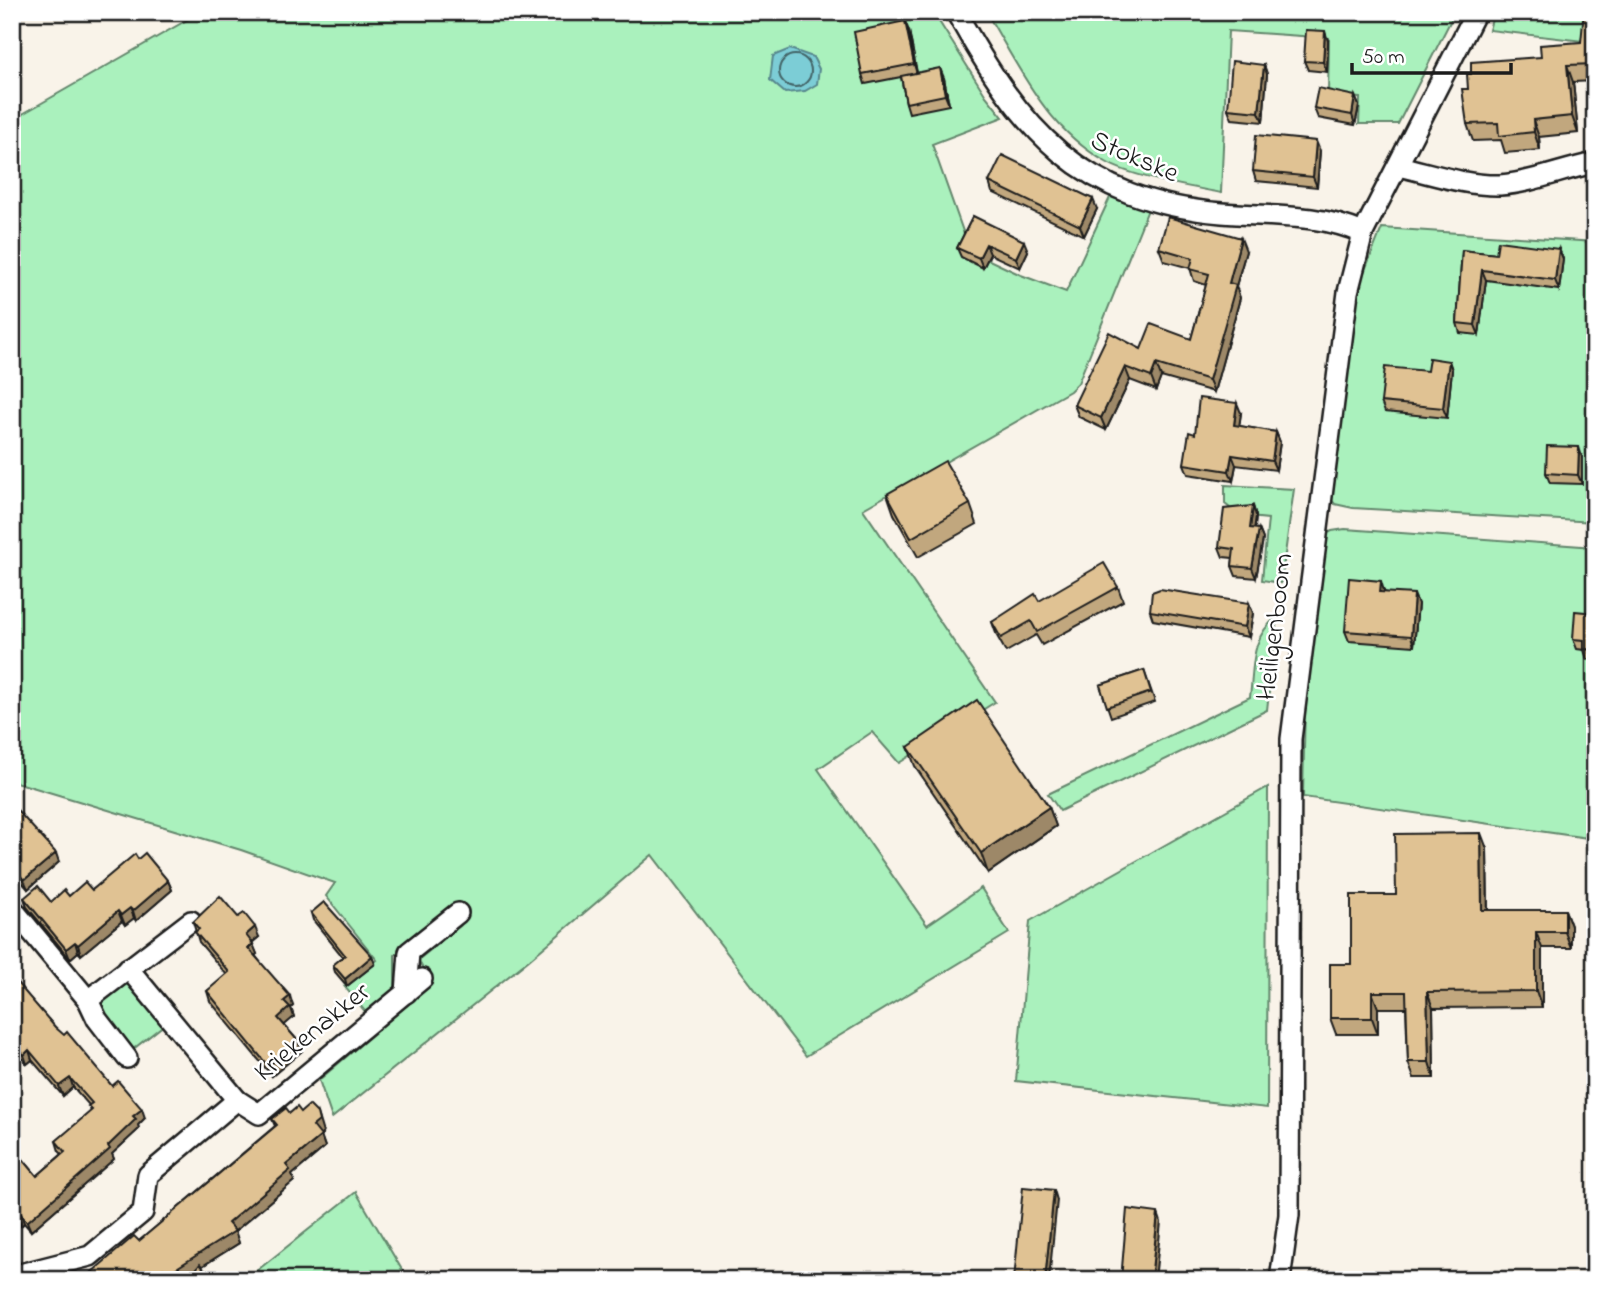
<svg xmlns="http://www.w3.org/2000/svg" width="1607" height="1292" viewBox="0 0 1607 1292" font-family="'Indie Flower',sans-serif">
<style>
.green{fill:#aaf1bd;stroke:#63866c;stroke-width:2}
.water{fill:#7ccdd6;stroke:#56868c;stroke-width:2}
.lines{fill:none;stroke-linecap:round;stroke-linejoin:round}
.shore{stroke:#426366;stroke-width:2}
.minor-casing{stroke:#1c1c1c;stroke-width:24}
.minor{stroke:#fff;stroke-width:19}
.wall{fill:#c1a77e;stroke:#1c1c1c;stroke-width:2}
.shaded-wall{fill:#9d8867;stroke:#1c1c1c;stroke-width:2}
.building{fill:#e0c293;stroke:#1c1c1c;stroke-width:2}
.labels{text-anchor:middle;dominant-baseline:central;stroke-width:5;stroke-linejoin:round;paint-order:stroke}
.street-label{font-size:28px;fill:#1c1c1c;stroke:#fff}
</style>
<rect width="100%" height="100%" fill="#f9f3e9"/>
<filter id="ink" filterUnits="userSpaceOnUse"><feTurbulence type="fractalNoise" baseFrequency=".0143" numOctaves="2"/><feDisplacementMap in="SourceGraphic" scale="14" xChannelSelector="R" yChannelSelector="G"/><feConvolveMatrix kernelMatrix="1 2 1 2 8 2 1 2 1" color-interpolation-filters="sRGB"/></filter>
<g filter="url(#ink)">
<g class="green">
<polygon points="201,12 933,12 986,96 1003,117 932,144 970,251 1021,275 1066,292 1113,191 1151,202 1078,383 1070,391 863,509 995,702 899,763 872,732 818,769 927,925 981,888 1009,933 806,1056 652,855 529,960 332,1118 319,1080 432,984 418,960 460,926 440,916 395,955 395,993 368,1015 344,986 377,960 326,896 335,883 241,850 12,781 12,120"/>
<path d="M 986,12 L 1455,12 L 1398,124 L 1359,124 L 1360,98 L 1328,96 L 1329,38 L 1228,31 L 1221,193 C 1192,187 1131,177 1106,162 C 1046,128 1020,69 986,12 Z"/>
<polygon points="1494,12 1586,12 1583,41 1489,30"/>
<polygon points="1382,228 1595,242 1595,522 1353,508 1335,504 1329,497 1354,297"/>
<polygon points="1225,485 1294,489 1281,583 1262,580 1268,519 1240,516 1225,504"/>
<polygon points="1345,529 1595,547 1595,839 1303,797 1305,700 1322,536 1332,531"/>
<path d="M 1277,617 L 1267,710 L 1060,811 L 1048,794 L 1250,697 C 1254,666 1250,637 1277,617 Z"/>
<polygon points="1268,787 1267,1108 1016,1081 1030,921"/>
<polygon points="120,982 131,983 165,1024 132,1050 102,1015 100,1001"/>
<polygon points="356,1192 408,1280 245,1280"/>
</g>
<polygon class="water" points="790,49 813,57 819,69 817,84 805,91 785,93 770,80 773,56"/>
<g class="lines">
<circle class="shore" cx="795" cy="71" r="16"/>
<g class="minor-casing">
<g id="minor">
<path d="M 956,12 C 1021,130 1080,201 1222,213 C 1271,217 1317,213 1363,233"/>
<path d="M 1398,166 C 1430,173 1466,186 1500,185 C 1532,183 1563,169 1595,163"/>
<polyline points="12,908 88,1000 97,1019 127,1058"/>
<polyline points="128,968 237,1100"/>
<polyline points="406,993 409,952 458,913"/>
<polyline points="88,1000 191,921"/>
<polyline points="12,1276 90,1256 143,1212 148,1175 237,1100 259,1114 422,979"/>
<polyline points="1280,1280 1289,1215 1291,739 1348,292 1363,233 1476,12"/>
</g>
</g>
<use href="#minor" class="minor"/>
</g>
<g class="wall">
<polygon points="1595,12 1595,81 1573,82 1578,133 1539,137 1540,150 1505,153 1501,140 1473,141 1467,124 1468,89 1541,57 1581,42"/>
<polygon points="909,31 917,73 944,78 949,105 909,113 906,103 901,77 865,84 862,74"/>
<polygon points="1328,41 1327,72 1308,70 1304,61"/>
<polygon points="1264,65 1267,74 1263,122 1232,119 1228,109"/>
<polygon points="1355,96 1359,106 1355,125 1318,118 1314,108"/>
<polygon points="1320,151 1317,187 1256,181 1253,171"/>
<polygon points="989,182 1097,209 1084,236 992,192"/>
<polygon points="973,216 1028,251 1020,268 990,254 983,268 961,257 957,248"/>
<polygon points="1159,248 1246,251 1236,286 1240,298 1214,392 1161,377 1156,390 1130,380 1106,430 1079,417 1074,405 1141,349 1191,339 1206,285 1194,281 1190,268 1164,261"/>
<polygon points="1559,249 1563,259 1559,290 1486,280 1479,335 1460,333 1457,323 1462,250 1496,254"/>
<polygon points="1449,361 1452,370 1447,418 1385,412 1381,402 1427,371"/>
<polygon points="1241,413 1239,426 1276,432 1280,442 1276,470 1236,465 1233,481 1188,474 1184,464 1195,434"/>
<polygon points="1582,457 1582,484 1550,483 1546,473"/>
<polygon points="887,494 970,504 977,524 918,557 894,514"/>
<polygon points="1253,506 1256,516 1255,529 1259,529 1263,539 1256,578 1236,576 1232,566 1233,558 1223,557 1219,547"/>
<polygon points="1118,587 1123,601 1042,645 1036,635 1006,652 997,636 992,622 1039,601"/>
<polygon points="1384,591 1384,592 1418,604 1414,646 1349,641 1345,631"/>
<polygon points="1249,603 1253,613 1249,637 1153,620 1150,611"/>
<polygon points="1595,613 1595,660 1587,659 1584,650 1577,649 1573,639"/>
<polygon points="1144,670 1155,702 1111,717 1100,685"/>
<polygon points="908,747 1049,807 1056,826 988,873 915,766"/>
<polygon points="12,814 59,862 28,889 12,871"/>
<polygon points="1487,849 1488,910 1565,910 1571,926 1571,948 1542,948 1542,1007 1433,1008 1434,1078 1414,1078 1408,1062 1406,1008 1378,1008 1378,1034 1336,1034 1330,1018 1351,964 1396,895"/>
<polygon points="138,859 168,881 172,890 136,921 134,918 125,925 122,921 81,955 78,952 70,959 27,907 24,898 51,902 92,890"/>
<polygon points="311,913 375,964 347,986 335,972 333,965 343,957 313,920"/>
<polygon points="238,917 259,937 252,943 257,954 255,955 293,1006 291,1008 294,1017 284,1025 298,1041 302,1051 272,1076 210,1001 207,991 227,975 199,942 193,922"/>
<polygon points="12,978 55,1027 112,1086 145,1118 138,1125 139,1129 112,1154 114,1159 31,1231 24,1223 21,1226 12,1216 12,1146 37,1176 62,1154 59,1151 56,1141 91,1112 89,1105 73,1087 63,1096 32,1060 27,1064 12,1046"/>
<polygon points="301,1112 323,1133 321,1135 325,1147 292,1175 294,1181 235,1231 239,1243 180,1280 95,1280 92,1272 139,1241 275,1126 272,1119 290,1113"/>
</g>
<g class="shaded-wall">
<polygon points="905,21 909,31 917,74 914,64"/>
<polygon points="1325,31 1328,41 1327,72 1323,62"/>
<polygon points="1264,65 1267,74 1263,122 1259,112"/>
<polygon points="1567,65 1573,82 1578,133 1572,116"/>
<polygon points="940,68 944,78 949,105 945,95"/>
<polygon points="1355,96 1359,106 1355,125 1352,115"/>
<polygon points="1533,120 1539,137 1540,150 1534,132"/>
<polygon points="1316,141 1320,151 1317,187 1313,177"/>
<polygon points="1093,199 1097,209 1084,236 1080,226"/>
<polygon points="1241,238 1246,251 1236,286 1240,298 1214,392 1209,380 1229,283"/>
<polygon points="1024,241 1028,251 1020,268 1016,258"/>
<polygon points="986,244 990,254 983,268 979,258"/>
<polygon points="1559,249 1563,259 1559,290 1555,280"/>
<polygon points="1482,270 1486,280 1479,335 1475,325"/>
<polygon points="1449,361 1452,370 1447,418 1443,408"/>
<polygon points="1156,364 1161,377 1156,390 1151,377"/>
<polygon points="1125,367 1130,380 1106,430 1101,418"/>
<polygon points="1237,403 1241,413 1238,435 1234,425"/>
<polygon points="1276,432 1280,442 1276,470 1272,461"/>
<polygon points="1579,447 1582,457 1582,484 1578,475"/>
<polygon points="1232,455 1236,465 1233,481 1229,471"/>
<polygon points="1253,506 1256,516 1253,538 1250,528"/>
<polygon points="1259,529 1263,539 1256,578 1252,568"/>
<polygon points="1381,581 1384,591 1383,602 1380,592"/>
<polygon points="1414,594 1418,604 1414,646 1411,636"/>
<polygon points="1249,603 1253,613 1249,637 1245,627"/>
<polygon points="1049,807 1056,826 988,873 981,853"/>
<polygon points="1481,833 1487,849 1488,926 1482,910"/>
<polygon points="56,853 59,862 28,889 24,880"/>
<polygon points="168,881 172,890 136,921 133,911"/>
<polygon points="130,908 134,918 125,925 121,915"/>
<polygon points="1565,910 1571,926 1571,948 1565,932"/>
<polygon points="118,911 122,921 81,955 78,945"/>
<polygon points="255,927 259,937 249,945 246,935"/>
<polygon points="1536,932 1542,948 1542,1007 1536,991"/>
<polygon points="75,942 78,952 70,959 66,949"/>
<polygon points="253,944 257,954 252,958 248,948"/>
<polygon points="372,956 375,964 347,986 345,979"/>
<polygon points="1372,992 1378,1008 1378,1034 1372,1018"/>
<polygon points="1427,992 1433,1008 1434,1078 1429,1062"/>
<polygon points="290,996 293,1006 291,1008 294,1017 281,1028 278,1018 284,1001"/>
<polygon points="298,1041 302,1051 272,1076 268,1066"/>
<polygon points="29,1050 32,1060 27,1064 24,1055"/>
<polygon points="70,1078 73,1087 63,1096 59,1086"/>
<polygon points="142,1109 145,1118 138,1125 139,1129 112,1154 114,1159 31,1231 27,1222 108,1146 133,1116"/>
<polygon points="317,1113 323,1133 317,1138 313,1126"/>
<polygon points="321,1136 325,1147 292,1175 294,1181 235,1231 239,1243 180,1280 169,1280 167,1274 228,1223 286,1165"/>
<polygon points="1054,1190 1057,1200 1049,1280 1045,1280"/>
<polygon points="1158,1213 1161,1222 1155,1280 1151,1280"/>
<polygon points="21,1214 24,1223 21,1226 17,1216"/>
<polygon points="163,1269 167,1280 150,1280"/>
</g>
<g class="building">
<polygon points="1584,12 1595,12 1595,64 1567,65 1572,116 1533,120 1534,132 1499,136 1498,123 1467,124 1462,89 1468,89 1467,74 1471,74 1471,62 1541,57 1540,45 1581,42"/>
<polygon points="905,21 914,64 862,74 854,32"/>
<polygon points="1306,30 1325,31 1323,62 1304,61"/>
<polygon points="1232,61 1264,65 1259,112 1228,109"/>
<polygon points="940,68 945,95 906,103 901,76"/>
<polygon points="1318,88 1355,96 1352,115 1314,108"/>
<polygon points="1256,135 1316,141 1313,177 1253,171"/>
<polygon points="1002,155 1093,199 1080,226 989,182"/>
<polygon points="973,216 1024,241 1016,258 986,244 979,258 957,248"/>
<polygon points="1168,217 1241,238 1229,283 1236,285 1209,380 1156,364 1151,377 1125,367 1101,418 1074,405 1109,332 1141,349 1151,324 1191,339 1209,274 1190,269 1193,258 1159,248"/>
<polygon points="1498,241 1559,249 1555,280 1482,270 1475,325 1457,323 1462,250 1496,254"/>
<polygon points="1429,358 1449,361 1443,408 1381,402 1385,367 1427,371"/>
<polygon points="1199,398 1237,403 1234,425 1276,432 1272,461 1232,455 1229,471 1184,464 1189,432 1195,434"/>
<polygon points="1547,446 1579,447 1578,475 1546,473"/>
<polygon points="945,461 970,504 911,538 887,494"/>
<polygon points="1253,506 1250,528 1259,529 1252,568 1232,566 1234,549 1219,547 1224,509"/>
<polygon points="1104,563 1118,587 1037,632 1031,621 1001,638 992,622 1035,594 1039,601"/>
<polygon points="1349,578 1381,581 1380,592 1414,594 1411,636 1345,631"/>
<polygon points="1160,589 1249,603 1245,627 1150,611 1152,592"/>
<polygon points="1575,611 1595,613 1595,650 1584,649 1584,640 1573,639"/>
<polygon points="1144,670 1151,692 1107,707 1100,685"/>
<polygon points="977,700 1049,807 981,853 908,747"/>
<polygon points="17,810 56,853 24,880 12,866 12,814"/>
<polygon points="1481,833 1482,910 1565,910 1565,932 1536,932 1536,991 1427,992 1429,1062 1408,1062 1406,992 1372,992 1372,1018 1330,1018 1330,964 1351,964 1351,895 1396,895 1395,834"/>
<polygon points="145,853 168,881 133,911 130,908 121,915 118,911 78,945 75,942 66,949 24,898 38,886 51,902 64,890 69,896 85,882 92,890 135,854 138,859"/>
<polygon points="220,896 238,917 244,913 255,927 246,935 253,944 248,948 290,996 284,1001 290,1007 278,1018 298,1041 268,1066 207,991 229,972 195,932 199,929 193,922"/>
<polygon points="324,902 372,956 345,979 333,965 345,955 311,913"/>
<polygon points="13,978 55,1027 64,1035 67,1032 112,1086 118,1081 142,1109 133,1116 136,1119 108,1146 110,1149 27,1222 21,1214 17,1216 12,1210 12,1146 37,1176 65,1152 56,1141 92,1110 88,1106 92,1103 70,1078 59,1086 29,1050 24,1055 12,1041"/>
<polygon points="309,1105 317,1113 319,1121 313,1126 321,1136 286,1165 290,1170 228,1223 235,1231 167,1274 163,1269 150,1280 99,1280 92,1272 134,1236 139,1241 277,1125 272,1119 286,1108 290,1113 297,1107 301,1112"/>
<polygon points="1023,1187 1054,1190 1045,1280 1014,1280"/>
<polygon points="1127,1209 1158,1213 1151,1280 1121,1280"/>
<polygon points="200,1264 213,1280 188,1280"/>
</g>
</g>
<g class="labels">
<g class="street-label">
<text transform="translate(1134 158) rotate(23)">Stokske</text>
<text transform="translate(1276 627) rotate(-83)">Heiligenboom</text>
<text transform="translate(313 1033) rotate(-39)">Kriekenakker</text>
</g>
</g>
<rect width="1607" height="1292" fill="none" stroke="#fff" stroke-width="42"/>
<rect x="21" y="21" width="1565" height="1250" fill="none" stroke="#1c1c1c" stroke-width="2.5" filter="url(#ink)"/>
<path d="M1352 63v10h159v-10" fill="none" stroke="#1c1c1c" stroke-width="3.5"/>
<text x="1362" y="63" font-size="21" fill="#1c1c1c" stroke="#ffffff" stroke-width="5" paint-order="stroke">50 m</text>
</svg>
